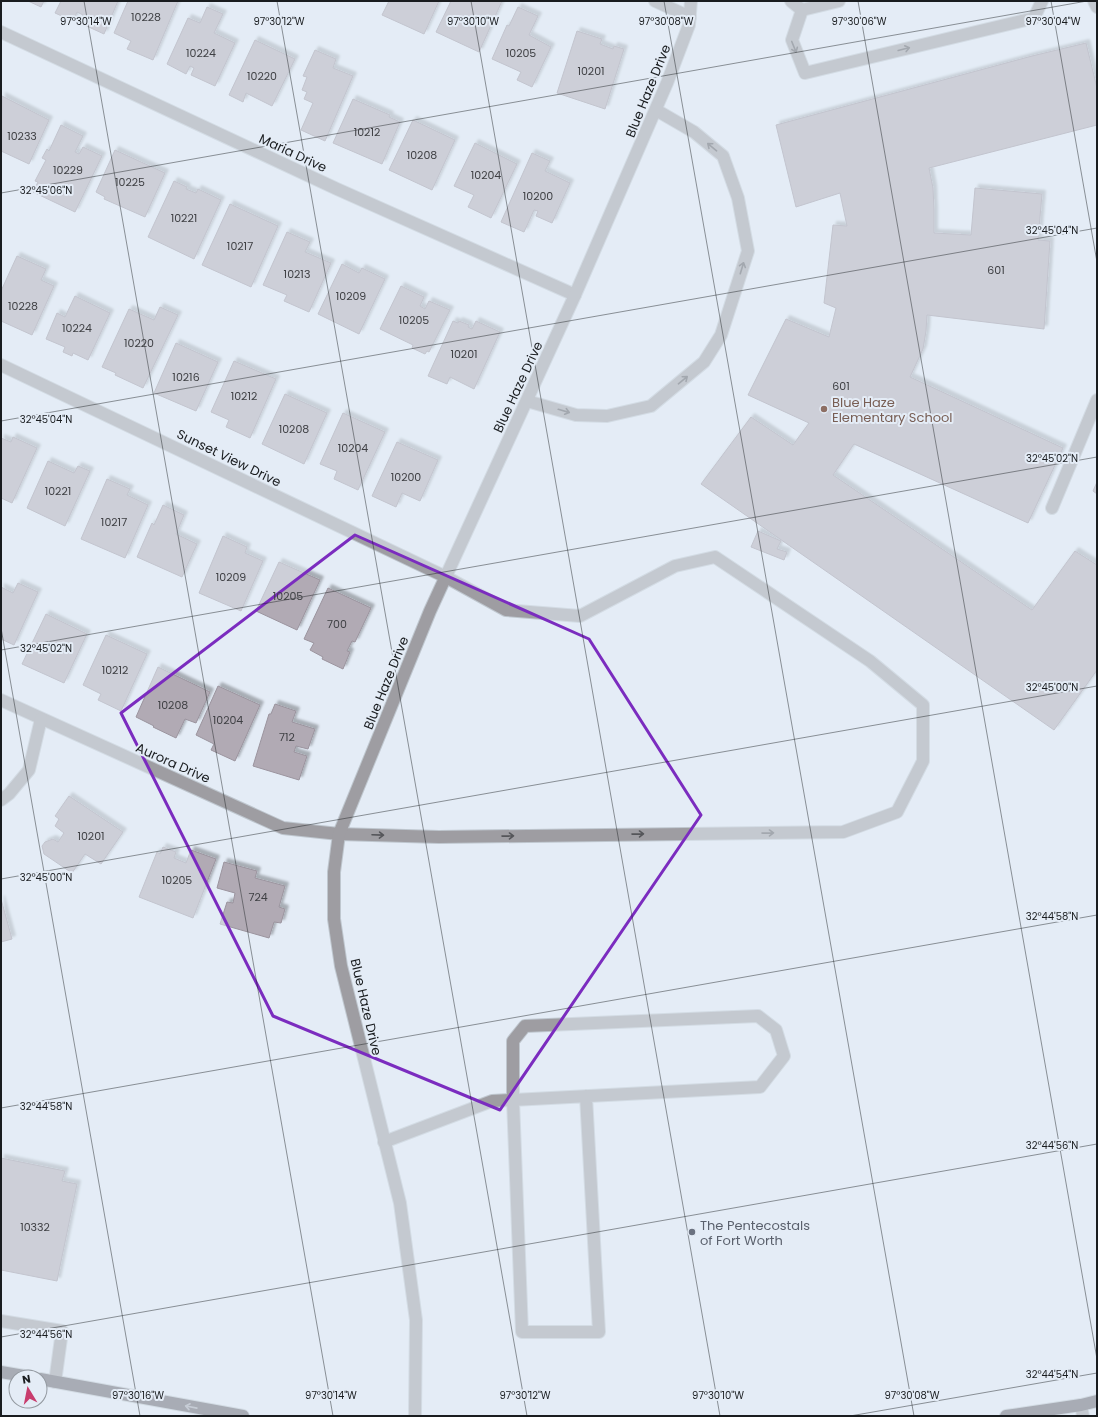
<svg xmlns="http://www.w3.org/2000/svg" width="1098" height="1417" viewBox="0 0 1098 1417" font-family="Poppins,sans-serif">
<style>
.building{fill:#b1aab4;stroke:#9b949e;filter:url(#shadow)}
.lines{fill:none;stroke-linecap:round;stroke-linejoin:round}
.minor-casing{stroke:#bfc7cf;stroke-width:14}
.major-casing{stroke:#bfc7cf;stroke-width:14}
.minor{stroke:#9e9da2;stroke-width:12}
.major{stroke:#5f5e66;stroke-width:12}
.oneway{stroke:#55565a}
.oneway2{stroke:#a2a5ae}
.marked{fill:none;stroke:#7b2cbf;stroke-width:3;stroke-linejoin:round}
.ticks{fill:none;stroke:#191c1f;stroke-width:1;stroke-opacity:0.45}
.education-dot{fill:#8d6e63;stroke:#e4ecf6;stroke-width:1.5}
.worship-dot{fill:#6b7280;stroke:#e4ecf6;stroke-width:1.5}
.labels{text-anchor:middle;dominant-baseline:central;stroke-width:4;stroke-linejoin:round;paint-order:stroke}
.number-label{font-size:11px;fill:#3f4044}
.street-label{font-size:13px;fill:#191c1f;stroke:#e4ecf6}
.education-label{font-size:13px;fill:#785e54;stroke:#e4ecf6;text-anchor:start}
.worship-label{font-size:13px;fill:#5b616d;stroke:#e4ecf6;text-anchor:start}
.ticks-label{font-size:10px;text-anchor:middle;fill:#191c1f;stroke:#e4ecf6;stroke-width:4;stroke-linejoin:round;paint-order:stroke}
</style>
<defs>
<filter id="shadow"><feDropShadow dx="3.5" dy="-3.5" stdDeviation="1" flood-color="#0004"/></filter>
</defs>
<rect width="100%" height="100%" fill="#e4ecf6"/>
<g class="building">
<polygon points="28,1 44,1 41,7"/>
<polygon points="61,1 118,1 104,34 80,23 83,15 77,12 73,21 55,13"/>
<polygon points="128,1 178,1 153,60 127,49 131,41 114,33"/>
<polygon points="389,1 439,1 424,34 382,15"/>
<polygon points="451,1 502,1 479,52 436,32"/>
<polygon points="207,7 223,14 214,33 235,43 215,86 191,75 194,68 190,66 186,74 167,64 188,18 200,23"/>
<polygon points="518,7 538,16 529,35 551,47 532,87 517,80 521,72 492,59 507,25 509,26"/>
<polygon points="577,31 602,39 600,44 613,49 614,46 624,49 605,109 557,93"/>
<polygon points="255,40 295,59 272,106 246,93 243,102 229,95"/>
<polygon points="1086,43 1097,88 1097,125 929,168 933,188 934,210 934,233 971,235 975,188 1042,194 1038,240 1050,241 1044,329 927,315 926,331 923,349 910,377 1063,448 1028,523 854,444 833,475 1032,610 1075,551 1097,565 1097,670 1054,730 701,484 751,417 793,445 809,423 748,395 786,319 829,337 836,308 824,303 833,225 847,226 840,193 796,207 776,125 1032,56"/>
<polygon points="315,50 336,59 333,68 353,76 325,141 301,130 313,103 304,99 307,92 302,90 307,77 303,76"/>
<polygon points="2,96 49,120 29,164 1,151"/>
<polygon points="353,99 390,115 389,117 400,122 382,164 333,143"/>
<polygon points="413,120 455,140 432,190 389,170"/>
<polygon points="61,125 83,136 75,152 79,154 83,147 102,156 75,212 33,192 38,182 35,181 46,160 42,158 47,149 49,151"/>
<polygon points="475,143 517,164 491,218 468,207 474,195 454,186"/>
<polygon points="115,150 165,173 145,217 104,199 105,197 96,192"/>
<polygon points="532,153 550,161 545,171 570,183 552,223 536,216 538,211 534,210 524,232 501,222"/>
<polygon points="174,181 187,187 186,189 196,193 198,189 221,200 194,259 148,237"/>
<polygon points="230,204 278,226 251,287 202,265"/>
<polygon points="287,232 310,242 305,252 331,263 309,312 284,301 287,295 263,285"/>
<polygon points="17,256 46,269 41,280 54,286 32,335 1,321 1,291"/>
<polygon points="342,264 359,273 362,268 385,279 359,334 318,314"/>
<polygon points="401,286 424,297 420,306 425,309 429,301 450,310 429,352 427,351 425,354 412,348 413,345 380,329"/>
<polygon points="75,296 110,313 88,360 73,353 72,356 63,352 65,347 46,339 57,313 65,317"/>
<polygon points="160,307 178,315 143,388 115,375 116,373 102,367 129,309 154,320"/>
<polygon points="453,321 458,323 459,321 469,325 468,327 472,329 476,321 500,332 474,389 450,377 447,384 428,376"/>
<polygon points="176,343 218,362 196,411 154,393"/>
<polygon points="234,361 276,379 250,438 226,427 229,420 211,412"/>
<polygon points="285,394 327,413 304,464 262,444"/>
<polygon points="343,413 385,432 358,490 334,479 337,471 320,464"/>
<polygon points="13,437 37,448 12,503 1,498 1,438 11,442"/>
<polygon points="397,442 438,460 420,501 402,493 396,507 372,496"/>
<polygon points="48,461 74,473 78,466 90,471 65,526 27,508"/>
<polygon points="107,479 130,489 127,495 148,505 125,558 81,539"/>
<polygon points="1097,482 1097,494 1093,491"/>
<polygon points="163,505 184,515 176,534 197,544 182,577 137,557 152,523 154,525"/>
<polygon points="758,531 781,541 777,549 787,552 784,560 751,547"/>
<polygon points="223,536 247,547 245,553 263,561 241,611 199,593"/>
<polygon points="279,562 320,580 297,630 256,611"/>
<polygon points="18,583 38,592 14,645 1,639 1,587 13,593"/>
<polygon points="328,588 371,608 355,642 352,641 347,651 350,652 343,669 322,659 323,657 310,650 314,643 304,639"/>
<polygon points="46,614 87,634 64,683 22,664"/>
<polygon points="106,635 147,654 121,711 98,700 101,694 83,685"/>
<polygon points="158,667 210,692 196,723 185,719 176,738 153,727 154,726 136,717"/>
<polygon points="218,686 260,705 235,761 211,750 214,744 196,735"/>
<polygon points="275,704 296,711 292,722 315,729 308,749 296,746 294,752 307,756 299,780 253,766 269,714 271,714"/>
<polygon points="69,796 123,832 101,864 85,854 72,873 44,854 42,846 45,842 53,839 58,842 64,833 55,826 59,819 55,816"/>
<polygon points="163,847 176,852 174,858 186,863 191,850 216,859 193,918 139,897 157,852 160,854"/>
<polygon points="224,862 257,871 255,878 285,886 279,907 285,909 281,923 274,922 269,938 220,924 227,902 233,903 235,893 217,888"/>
<polygon points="1,899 12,939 1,942"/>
<polygon points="1,1158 65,1171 62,1181 77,1184 57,1281 1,1270"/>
</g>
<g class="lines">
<g class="minor-casing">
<g id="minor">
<polyline points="655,1 690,17"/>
<polyline points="791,1 802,10"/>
<polyline points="1094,1 1097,7"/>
<polyline points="802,10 792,40 805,73 1034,18 1042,1"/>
<polyline points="802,10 839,1"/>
<polyline points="1,32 337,189 575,295"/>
<polyline points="1,365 446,577 506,610 580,616 675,566 715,557 870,661 923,705 923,761 897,812 843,832 439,837 339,834 283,828 1,700"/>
<polyline points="527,401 576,415 607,416 651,406 704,362 721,335 748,251 738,198 723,156 694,132 656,110"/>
<polyline points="1052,508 1097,400"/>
<polyline points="1,800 9,794 29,770 41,719"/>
<polyline points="384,1142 492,1101 760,1087 784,1056 776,1030 758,1016 525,1026 513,1041 513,1100 522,1332 599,1332 586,1096"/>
<polyline points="1,1321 62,1331 55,1382"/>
<polyline points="1081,1405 1083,1416"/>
<polyline points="415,1416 416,1320 400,1203 341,966 334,919 334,872 339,834 430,611 575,295 667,83 689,25 691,1"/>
</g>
</g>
<g class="major-casing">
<g id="major">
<polyline points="1,1372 30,1377"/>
<polyline points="40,1379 243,1416"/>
<polyline points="1006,1416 1081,1405 1097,1401"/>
</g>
</g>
<use href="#minor" class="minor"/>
<use href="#major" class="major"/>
</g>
<defs><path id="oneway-shaft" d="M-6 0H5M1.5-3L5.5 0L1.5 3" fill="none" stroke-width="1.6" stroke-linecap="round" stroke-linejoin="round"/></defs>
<g class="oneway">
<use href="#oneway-shaft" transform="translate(794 47) rotate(68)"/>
<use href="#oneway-shaft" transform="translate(904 49) rotate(-14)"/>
<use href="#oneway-shaft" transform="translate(712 147) rotate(-140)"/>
<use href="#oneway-shaft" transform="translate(742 268) rotate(-73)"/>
<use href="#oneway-shaft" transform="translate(683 380) rotate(-40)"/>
<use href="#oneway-shaft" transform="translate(564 411) rotate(16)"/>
<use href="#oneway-shaft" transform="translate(768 833) rotate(-1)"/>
<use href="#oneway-shaft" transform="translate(638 834) rotate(-1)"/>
<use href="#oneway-shaft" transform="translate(378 835) rotate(2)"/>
<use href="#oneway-shaft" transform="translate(508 836) rotate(-1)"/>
</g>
<use class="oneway2" href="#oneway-shaft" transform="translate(191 1407) rotate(-169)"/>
<path d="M0 0H1098V1417H0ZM 355,535 L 589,639 L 701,815 L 500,1110 L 273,1016 L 121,713 Z" fill="#e4ecf6" fill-opacity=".55" fill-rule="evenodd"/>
<path class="marked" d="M 355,535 L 589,639 L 701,815 L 500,1110 L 273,1016 L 121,713 Z"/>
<path class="ticks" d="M 84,1 L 333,1416M 277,1 L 527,1416M 471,1 L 720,1416M 664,1 L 914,1416M 858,1 L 1097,1359M 1051,1 L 1097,262M 1,193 L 1087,1M 1,421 L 1097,228M 1,628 L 140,1416M 1,650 L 1097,457M 1,879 L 1097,686M 1,1108 L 1097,915M 1,1337 L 1097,1144M 850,1416 L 1097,1373"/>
<circle class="education-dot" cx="824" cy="409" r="4"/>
<circle class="worship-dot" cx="692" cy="1232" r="4"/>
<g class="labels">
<g class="number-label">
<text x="146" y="17">10228</text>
<text x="201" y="53">10224</text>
<text x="521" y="53">10205</text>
<text x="591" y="71">10201</text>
<text x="262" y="76">10220</text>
<text x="367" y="132">10212</text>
<text x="22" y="136">10233</text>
<text x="422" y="155">10208</text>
<text x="68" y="170">10229</text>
<text x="486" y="175">10204</text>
<text x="130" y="182">10225</text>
<text x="538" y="196">10200</text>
<text x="184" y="218">10221</text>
<text x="240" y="246">10217</text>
<text x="996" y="270">601</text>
<text x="297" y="274">10213</text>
<text x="351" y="296">10209</text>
<text x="23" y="306">10228</text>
<text x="414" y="320">10205</text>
<text x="77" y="328">10224</text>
<text x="139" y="343">10220</text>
<text x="464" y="354">10201</text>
<text x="186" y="377">10216</text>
<text x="841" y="386">601</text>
<text x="244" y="396">10212</text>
<text x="294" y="429">10208</text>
<text x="353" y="448">10204</text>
<text x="406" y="477">10200</text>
<text x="58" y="491">10221</text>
<text x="114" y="522">10217</text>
<text x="231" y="577">10209</text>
<text x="288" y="596">10205</text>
<text x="337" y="624">700</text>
<text x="115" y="670">10212</text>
<text x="173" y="705">10208</text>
<text x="228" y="720">10204</text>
<text x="287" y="737">712</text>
<text x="91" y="836">10201</text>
<text x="177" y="880">10205</text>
<text x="258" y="897">724</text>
<text x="35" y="1227">10332</text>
</g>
<g class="street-label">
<text transform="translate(648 91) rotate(-68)">Blue Haze Drive</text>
<text transform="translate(293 153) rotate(25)">Maria Drive</text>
<text transform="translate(518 387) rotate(-65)">Blue Haze Drive</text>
<text transform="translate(229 458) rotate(26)">Sunset View Drive</text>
<text transform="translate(386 683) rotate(-68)">Blue Haze Drive</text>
<text transform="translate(173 763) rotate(24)">Aurora Drive</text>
<text transform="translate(366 1007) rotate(77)">Blue Haze Drive</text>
</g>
<g class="education-label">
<text x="832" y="402">Blue Haze<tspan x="832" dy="15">Elementary School</tspan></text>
</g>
<g class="worship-label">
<text x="700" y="1225">The Pentecostals<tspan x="700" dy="15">of Fort Worth</tspan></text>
</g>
</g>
<g class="ticks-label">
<text x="86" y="25">97°30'14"W</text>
<text x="279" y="25">97°30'12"W</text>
<text x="473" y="25">97°30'10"W</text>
<text x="666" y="25">97°30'08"W</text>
<text x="859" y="25">97°30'06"W</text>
<text x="1053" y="25">97°30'04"W</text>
<text x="46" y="194">32°45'06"N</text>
<text x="1052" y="234">32°45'04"N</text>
<text x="46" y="423">32°45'04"N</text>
<text x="1052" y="462">32°45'02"N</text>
<text x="46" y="652">32°45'02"N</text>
<text x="1052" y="691">32°45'00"N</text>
<text x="46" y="881">32°45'00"N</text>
<text x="1052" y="920">32°44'58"N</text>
<text x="46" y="1110">32°44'58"N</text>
<text x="1052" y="1149">32°44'56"N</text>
<text x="46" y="1338">32°44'56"N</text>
<text x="1052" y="1378">32°44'54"N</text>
<text x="138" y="1399">97°30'16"W</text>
<text x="331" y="1399">97°30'14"W</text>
<text x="525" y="1399">97°30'12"W</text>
<text x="718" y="1399">97°30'10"W</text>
<text x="912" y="1399">97°30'08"W</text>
</g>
<rect width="1098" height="1417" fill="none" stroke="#191c1f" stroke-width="4"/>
<g transform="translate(28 1389) rotate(350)"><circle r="19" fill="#e4ecf6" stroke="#9399a0"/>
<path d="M0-3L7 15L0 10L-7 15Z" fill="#c83c6d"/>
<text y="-6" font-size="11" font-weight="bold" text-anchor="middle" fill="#191c1f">N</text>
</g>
</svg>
